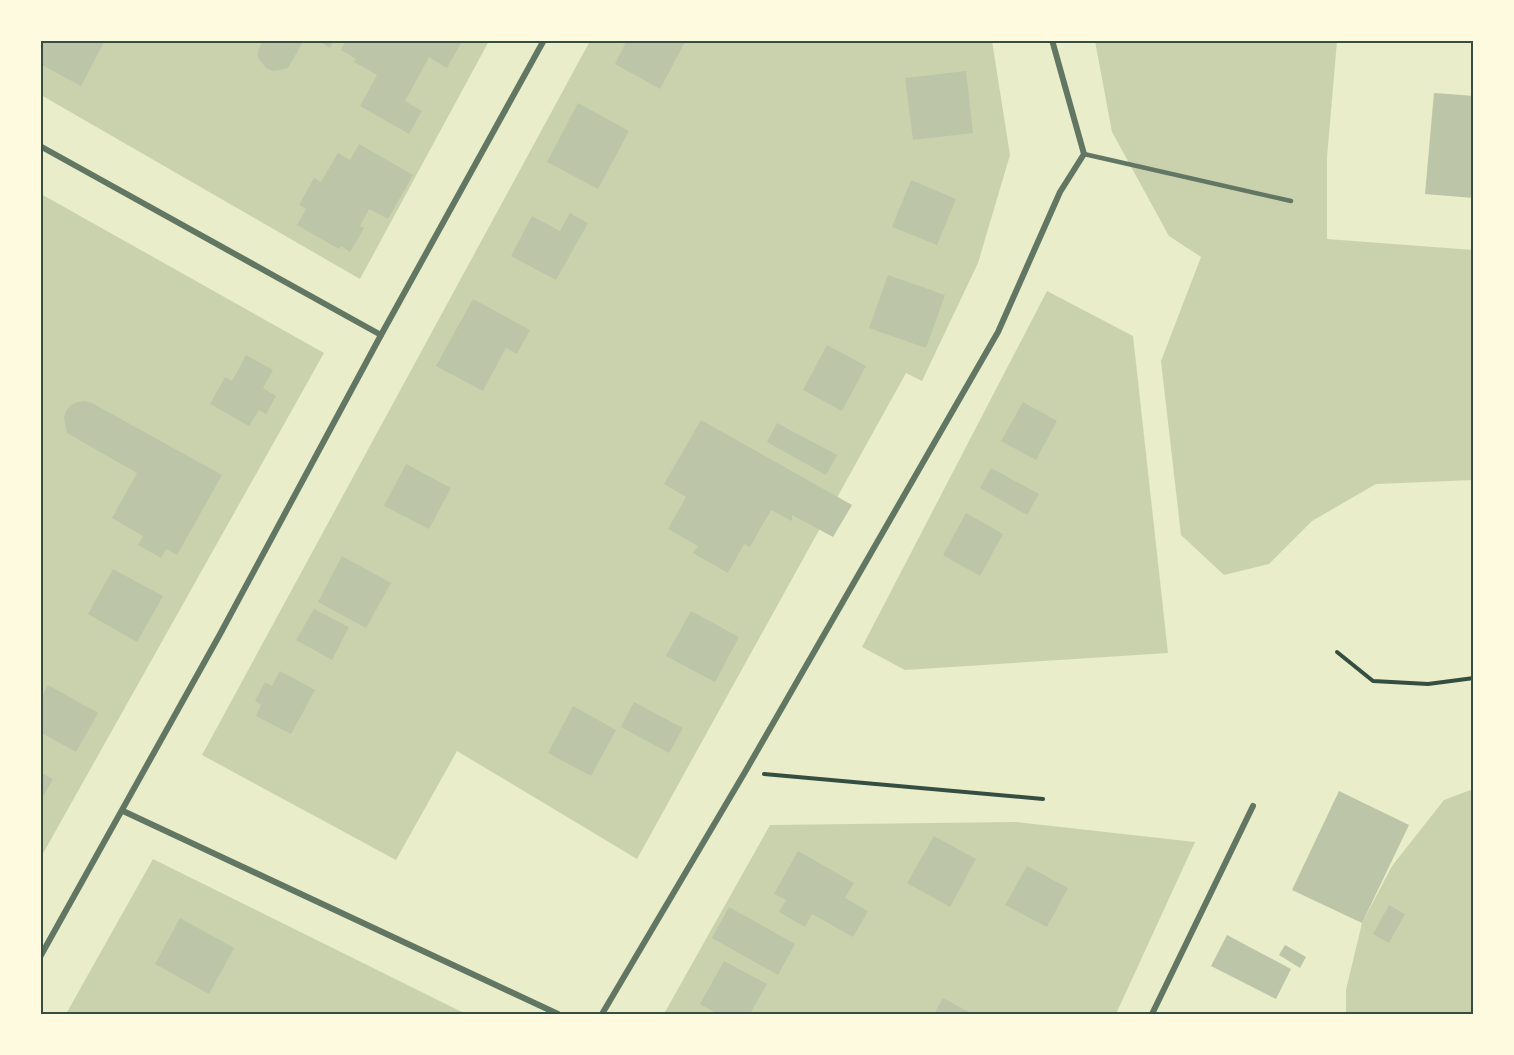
<svg xmlns="http://www.w3.org/2000/svg" width="1514" height="1055" viewBox="0 0 1514 1055" font-family="'Fira Sans',sans-serif">
<style>
.green{fill:#cad2ad}
.building{fill:#bcc5a7}
.lines{fill:none;stroke-linecap:round;stroke-linejoin:round}
.path{stroke:#344e41;stroke-width:4}
.service{stroke:#617663;stroke-width:4.5}
.minor{stroke:#617663;stroke-width:6}
.neatline{fill:none;stroke:#344e41;stroke-width:2}
</style>
<rect width="100%" height="100%" fill="#e9edc9"/>
<g class="green">
<polygon points="41,41 489,41 360,279 41,95"/>
<polygon points="590,41 992,41 1010,155 978,263 922,381 906,373 637,859 457,751 396,860 202,755"/>
<polygon points="1095,41 1337,41 1327,157 1327,239 1473,250 1473,480 1376,484 1312,521 1269,564 1224,575 1181,535 1161,361 1201,257 1169,236 1112,132"/>
<polygon points="41,194 324,353 41,857"/>
<polygon points="1047,291 1133,336 1168,653 905,670 862,647"/>
<polygon points="1473,789 1473,1014 1346,1014 1346,990 1362,923 1392,866 1444,800"/>
<polygon points="1015,822 1195,842 1116,1014 670,1014 665,1012 770,825"/>
<polygon points="153,859 466,1014 66,1014"/>
</g>
<g class="building">
<polygon points="40,40 105,40 81,86 40,64"/>
<polygon points="263,40 304,40 288,68 274,71 267,69 258,58 258,51"/>
<polygon points="317,40 334,40 330,48"/>
<polygon points="346,40 456,40 461,43 447,68 429,57 405,101 422,111 409,134 360,106 377,75 354,62 356,59 341,50"/>
<polygon points="627,40 686,40 660,89 615,64"/>
<polygon points="966,71 973,133 913,140 905,78"/>
<polygon points="1434,93 1474,96 1474,198 1425,194"/>
<polygon points="578,103 629,131 598,189 547,162"/>
<polygon points="359,144 413,175 388,219 369,209 360,226 364,228 350,252 341,246 339,249 297,225 306,209 299,205 314,178 321,182 338,153 350,160"/>
<polygon points="911,180 956,199 937,245 892,227"/>
<polygon points="570,213 588,223 556,280 511,256 532,216 560,231"/>
<polygon points="888,275 945,295 926,348 869,328"/>
<polygon points="473,299 530,330 517,354 506,348 483,391 436,366"/>
<polygon points="827,345 866,366 842,411 803,390"/>
<polygon points="246,355 273,370 263,388 276,396 266,414 259,410 249,426 210,404 225,377 232,381"/>
<polygon points="85,401 92,403 222,475 177,555 166,549 161,558 138,545 143,536 112,518 137,473 67,433 64,418 66,411 71,405 78,402"/>
<polygon points="1023,402 1057,421 1036,460 1001,441"/>
<polygon points="701,420 852,505 833,537 792,515 792,521 771,510 750,547 744,544 728,573 693,553 698,546 668,529 686,497 664,484"/>
<polygon points="777,423 837,455 826,475 767,442"/>
<polygon points="406,464 451,488 429,529 384,506"/>
<polygon points="991,468 1039,494 1027,515 980,488"/>
<polygon points="966,513 1003,534 980,576 943,555"/>
<polygon points="342,556 391,583 366,628 318,602"/>
<polygon points="113,569 163,596 137,642 88,614"/>
<polygon points="314,609 349,627 332,660 296,640"/>
<polygon points="691,611 739,637 715,682 666,656"/>
<polygon points="280,671 315,690 291,734 256,716 261,705 255,701 265,682 272,686"/>
<polygon points="48,685 98,713 76,752 40,732 40,699"/>
<polygon points="634,702 683,728 669,753 621,727"/>
<polygon points="573,706 616,730 591,776 548,753"/>
<polygon points="40,772 53,779 40,802"/>
<polygon points="1339,791 1409,825 1362,923 1292,890"/>
<polygon points="934,836 976,859 950,907 907,883"/>
<polygon points="798,851 854,883 845,898 868,911 853,937 812,914 805,927 779,912 786,900 774,894"/>
<polygon points="1027,866 1068,888 1047,927 1005,905"/>
<polygon points="1389,905 1405,914 1389,943 1373,934"/>
<polygon points="729,907 795,944 778,975 712,938"/>
<polygon points="180,918 234,948 209,994 155,964"/>
<polygon points="1227,935 1291,969 1276,999 1211,966"/>
<polygon points="1285,945 1306,957 1300,968 1279,955"/>
<polygon points="724,961 767,984 750,1014 718,1014 700,1004"/>
<polygon points="943,998 973,1014 934,1014"/>
</g>
<g class="lines">
<g class="path">
<polyline points="1337,652 1373,681 1428,684 1474,678"/>
<polyline points="764,774 1043,799"/>
</g>
<polyline class="service" points="1084,154 1291,201"/>
<g class="minor">
<polyline points="40,146 381,335"/>
<polyline points="123,811 558,1014"/>
<polyline points="40,957 219,636 381,335 544,40"/>
<polyline points="602,1014 745,772 998,332 1060,192 1084,154 1052,40"/>
<polyline points="1152,1014 1253,806"/>
</g>
</g>
<rect width="1514" height="1055" fill="none" stroke="#fefae0" stroke-width="84"/>
<rect x="42" y="42" width="1430" height="971" class="neatline"/>
</svg>
